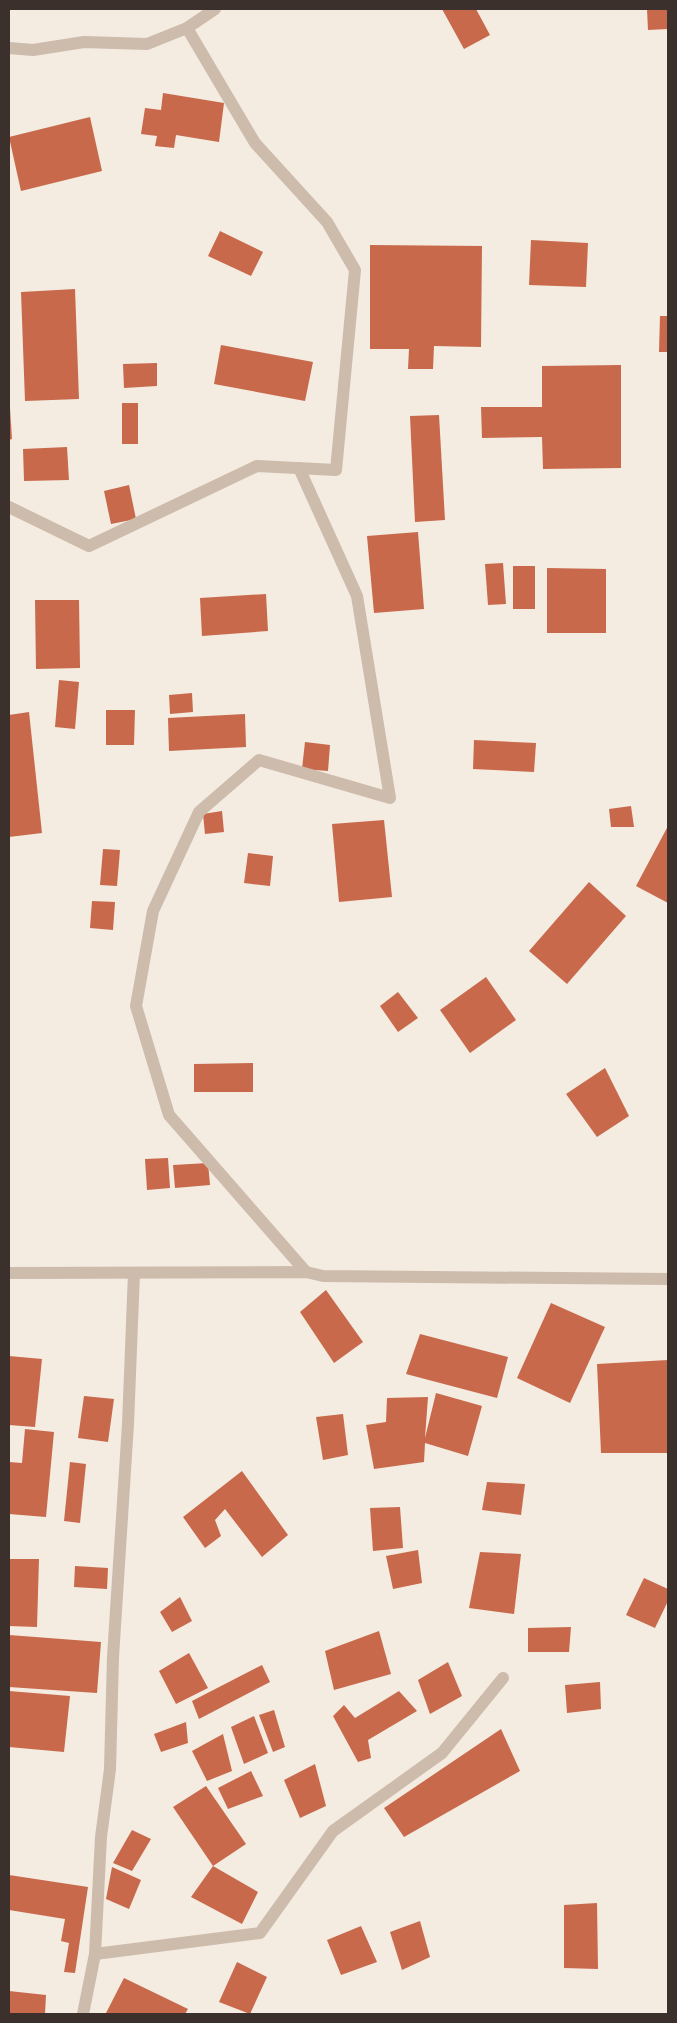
<svg xmlns="http://www.w3.org/2000/svg" width="677" height="2023" viewBox="0 0 677 2023" font-family="Ubuntu,sans-serif">
<style>
.building{fill:#c8694b}
.lines{fill:none;stroke-linecap:round;stroke-linejoin:round}
.minor{stroke:#cdbbac;stroke-width:12}
</style>
<rect width="100%" height="100%" fill="#f4ebe1"/>
<g class="building">
<polygon points="442,9 476,9 490,35 464,49"/>
<polygon points="647,9 668,9 668,29 648,30"/>
<polygon points="163,93 224,103 219,142 176,135 174,148 155,146 157,136 141,134 145,108 161,110"/>
<polygon points="90,117 102,171 21,191 9,137"/>
<polygon points="220,231 263,252 251,276 208,256"/>
<polygon points="531,240 588,243 586,287 529,285"/>
<polygon points="370,245 482,246 481,347 434,346 433,369 408,369 409,349 370,349"/>
<polygon points="75,289 79,399 25,401 21,292"/>
<polygon points="660,316 668,316 668,352 659,352"/>
<polygon points="221,345 313,362 305,401 214,384"/>
<polygon points="157,363 157,386 124,388 123,364"/>
<polygon points="621,365 621,468 543,469 542,437 482,438 481,407 542,407 542,366"/>
<rect x="122" y="403" width="16" height="41"/>
<polygon points="10,408 12,439 9,440 9,409"/>
<polygon points="439,415 445,520 415,522 410,416"/>
<polygon points="67,447 69,480 24,481 23,449"/>
<polygon points="129,485 136,519 111,524 104,491"/>
<polygon points="418,532 424,609 374,613 367,536"/>
<polygon points="503,563 506,604 488,605 485,564"/>
<rect x="513" y="566" width="22" height="43"/>
<polygon points="547,568 606,569 606,633 547,633"/>
<polygon points="266,594 268,631 202,636 200,598"/>
<polygon points="35,600 79,600 80,668 36,669"/>
<polygon points="59,680 79,682 75,729 55,727"/>
<polygon points="192,693 193,712 170,714 169,695"/>
<polygon points="106,710 135,710 134,745 106,745"/>
<polygon points="29,712 42,833 9,837 9,715"/>
<polygon points="245,714 246,747 169,751 168,718"/>
<polygon points="474,740 536,743 534,772 473,769"/>
<polygon points="305,742 330,745 328,771 302,769"/>
<polygon points="631,806 634,827 611,827 609,809"/>
<polygon points="222,811 224,832 205,834 203,814"/>
<polygon points="384,820 392,897 339,902 332,824"/>
<polygon points="668,826 668,903 636,886"/>
<polygon points="103,849 120,850 117,886 100,885"/>
<polygon points="248,853 273,856 270,886 244,883"/>
<polygon points="589,882 626,916 567,984 529,951"/>
<polygon points="92,901 115,902 113,930 90,928"/>
<polygon points="486,977 516,1020 470,1053 440,1010"/>
<polygon points="398,992 418,1018 398,1032 380,1006"/>
<polygon points="253,1063 253,1092 194,1092 194,1064"/>
<polygon points="605,1068 629,1116 597,1137 566,1094"/>
<polygon points="168,1158 170,1188 147,1190 145,1159"/>
<polygon points="208,1163 210,1185 175,1188 173,1165"/>
<polygon points="326,1290 363,1342 334,1363 300,1312"/>
<polygon points="551,1303 605,1327 570,1403 517,1378"/>
<polygon points="420,1334 508,1357 497,1398 406,1374"/>
<polygon points="9,1356 42,1359 35,1427 9,1425"/>
<polygon points="668,1360 668,1453 601,1453 597,1364"/>
<polygon points="436,1393 482,1406 468,1456 425,1443 424,1462 374,1469 366,1425 386,1422 387,1398 428,1397 425,1438"/>
<polygon points="84,1396 114,1399 108,1442 78,1438"/>
<polygon points="343,1414 348,1455 323,1460 316,1417"/>
<polygon points="25,1429 54,1432 46,1517 9,1514 9,1462 22,1463"/>
<polygon points="70,1462 86,1464 80,1523 64,1521"/>
<polygon points="242,1471 288,1535 262,1557 225,1509 215,1520 221,1536 205,1548 183,1517"/>
<polygon points="487,1482 525,1484 521,1515 482,1510"/>
<polygon points="400,1507 403,1548 373,1551 370,1508"/>
<polygon points="418,1550 422,1583 393,1589 386,1556"/>
<polygon points="480,1552 521,1554 514,1614 469,1608"/>
<polygon points="9,1559 39,1559 37,1627 9,1626"/>
<polygon points="75,1566 108,1568 107,1589 74,1587"/>
<polygon points="644,1578 668,1589 668,1601 655,1628 626,1615"/>
<polygon points="180,1597 192,1621 172,1632 160,1612"/>
<polygon points="571,1627 569,1652 528,1652 528,1628"/>
<polygon points="379,1631 391,1674 334,1690 325,1651"/>
<polygon points="9,1635 101,1642 97,1693 9,1687"/>
<polygon points="189,1653 208,1688 176,1704 159,1671"/>
<polygon points="448,1662 462,1696 430,1714 418,1680"/>
<polygon points="262,1665 270,1682 199,1719 192,1701"/>
<polygon points="600,1682 601,1709 567,1713 565,1685"/>
<polygon points="9,1691 70,1696 64,1752 9,1747"/>
<polygon points="399,1691 417,1711 368,1740 371,1758 358,1762 333,1716 344,1705 355,1718"/>
<polygon points="274,1710 285,1747 273,1752 259,1715"/>
<polygon points="254,1716 268,1753 244,1764 231,1727"/>
<polygon points="186,1722 188,1743 161,1752 154,1734"/>
<polygon points="501,1729 520,1771 404,1837 384,1808"/>
<polygon points="223,1734 232,1771 207,1781 192,1751"/>
<polygon points="315,1764 326,1806 300,1818 284,1780"/>
<polygon points="251,1771 263,1796 228,1809 218,1788"/>
<polygon points="206,1786 246,1844 213,1866 173,1807"/>
<polygon points="132,1830 151,1839 132,1871 113,1863"/>
<polygon points="213,1866 258,1892 242,1924 191,1897"/>
<polygon points="112,1867 141,1880 129,1909 106,1899"/>
<polygon points="9,1875 88,1887 75,1973 64,1972 69,1943 61,1941 65,1919 9,1910"/>
<polygon points="597,1903 598,1969 564,1968 564,1905"/>
<polygon points="420,1921 430,1957 402,1970 390,1932"/>
<polygon points="361,1926 377,1962 341,1975 327,1940"/>
<polygon points="237,1962 267,1977 250,2014 219,2002"/>
<polygon points="124,1978 188,2009 185,2014 106,2013"/>
<polygon points="9,1991 46,1995 45,2014 9,2014"/>
</g>
<g class="lines">
<g class="minor">
<polyline points="9,48 33,50 84,42 147,44 187,28 215,9"/>
<polyline points="299,468 357,596 390,798 259,760 199,812 153,911 136,1006 169,1115 306,1272"/>
<polyline points="9,507 89,546 257,466 336,470 355,270 327,222 255,143 187,28"/>
<polyline points="9,1273 306,1272 323,1276 668,1279"/>
<polyline points="95,1954 260,1933 333,1831 442,1753 503,1678"/>
<polyline points="83,2014 95,1954 101,1837 110,1769 113,1657 128,1424 134,1273"/>
</g>
</g>
<rect width="677" height="2023" fill="none" stroke="#3b302b" stroke-width="20"/>
</svg>
